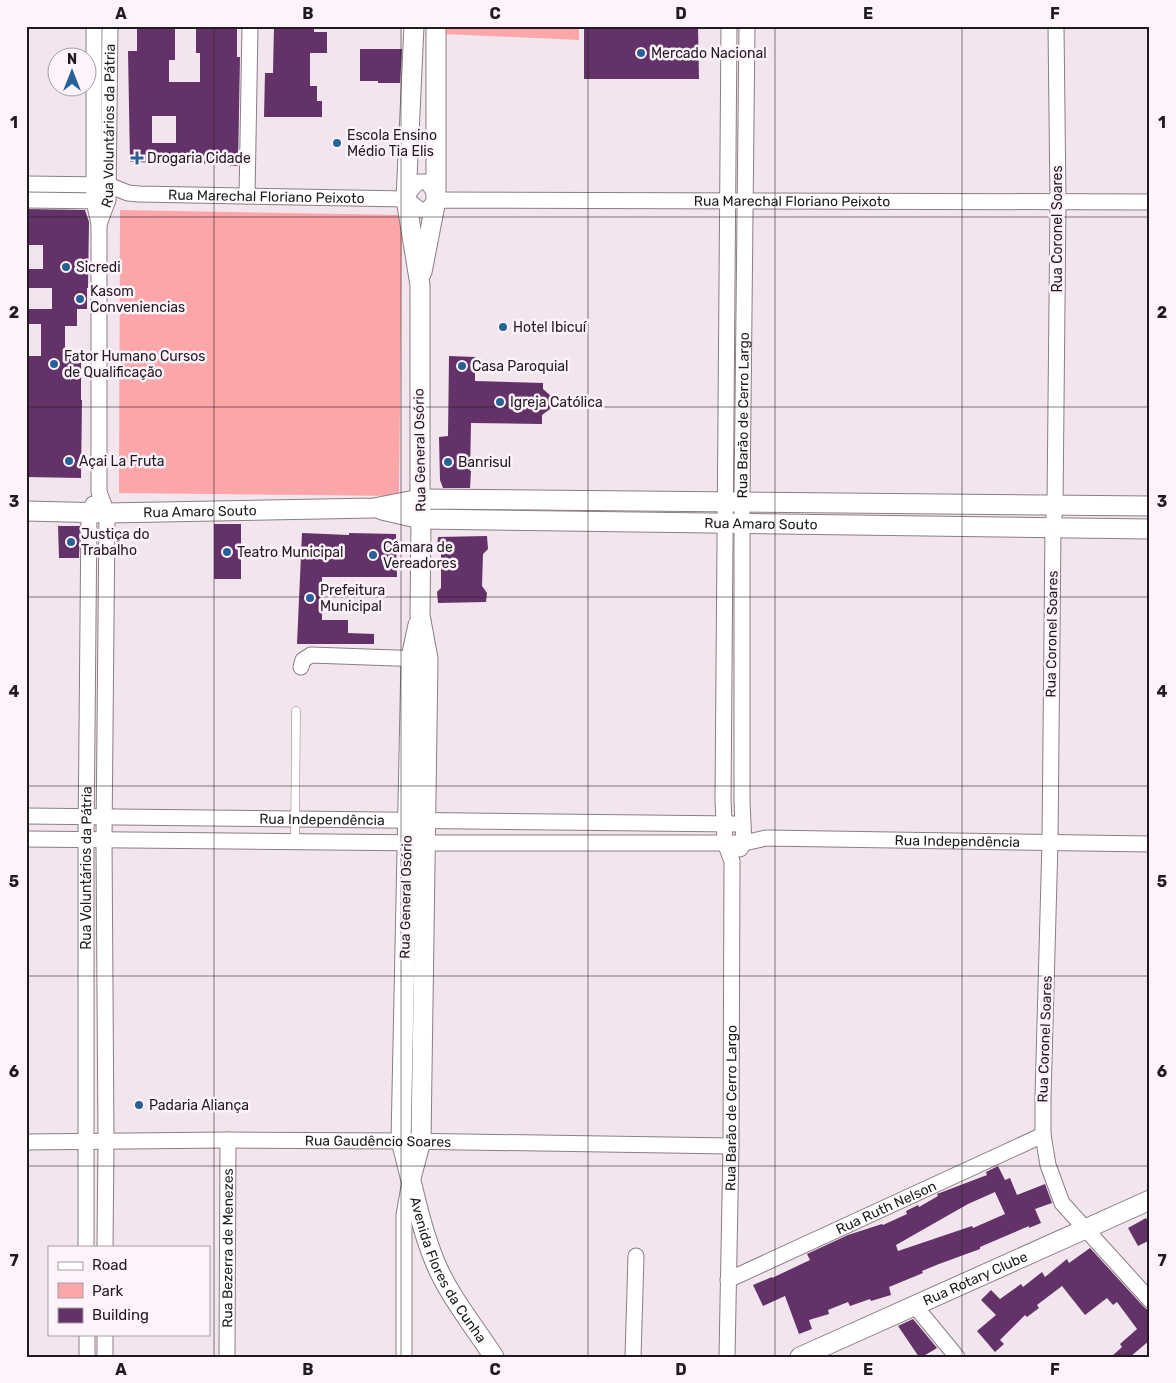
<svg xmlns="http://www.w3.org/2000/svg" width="1176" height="1383" viewBox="0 0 1176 1383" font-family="Rubik,sans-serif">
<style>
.green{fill:#fba6a8}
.building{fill:#633269;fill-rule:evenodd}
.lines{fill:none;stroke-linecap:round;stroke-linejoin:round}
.service-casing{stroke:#8a7e85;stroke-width:9}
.minor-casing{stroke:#8a7e85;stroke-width:17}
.tertiary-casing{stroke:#8a7e85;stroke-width:21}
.service{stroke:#fff;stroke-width:8}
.minor{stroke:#fff;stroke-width:15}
.tertiary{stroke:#fff;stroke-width:19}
.grid{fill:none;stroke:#201b1e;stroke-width:1;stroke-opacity:0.55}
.poi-dot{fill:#286199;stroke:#fef3fa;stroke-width:2}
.labels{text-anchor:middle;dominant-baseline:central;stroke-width:5;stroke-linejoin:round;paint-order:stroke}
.poi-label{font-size:14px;fill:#201b1e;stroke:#fef3fa;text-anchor:start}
.street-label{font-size:14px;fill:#201b1e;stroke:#fef3fa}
.neatline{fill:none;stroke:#201b1e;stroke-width:2}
.grid-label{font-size:16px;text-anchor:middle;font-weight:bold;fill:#201b1e}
</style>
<rect width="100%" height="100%" fill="#f3e5ed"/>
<g class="green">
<polygon points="444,26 579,26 579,40 444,34"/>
<polygon points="120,210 402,215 399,496 119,493"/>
</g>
<g class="building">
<path d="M 196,26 L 237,26 L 237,57 L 240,57 L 238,166 L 230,166 L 230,164 L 130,162 L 128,51 L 137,51 L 137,27 L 175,27 L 175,60 L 169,60 L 169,82 L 200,82 L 200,53 L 196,53 ZM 152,116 L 176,116 L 176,143 L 152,143 Z"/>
<polygon points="274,26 314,26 314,32 327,32 327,53 310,53 310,86 317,86 317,101 322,101 322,117 264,117 265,73 273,73"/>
<polygon points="584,26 698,26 699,79 584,79"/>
<polygon points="360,49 402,49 400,83 378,83 378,81 360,81"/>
<polygon points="26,209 85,210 89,222 88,288 87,288 87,309 77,309 77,326 65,326 65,356 81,356 81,400 82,400 81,478 26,477 26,356 41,356 41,324 26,324 26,309 52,309 52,288 26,288 26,269 43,269 43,245 26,245"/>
<polygon points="449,356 475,357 475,381 543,383 543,389 551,396 553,400 550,409 542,415 542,424 471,423 470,471 471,471 470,488 443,488 440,480 439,437 448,436"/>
<rect x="214" y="524" width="27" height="55"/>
<polygon points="58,526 80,526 79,558 59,558"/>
<polygon points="302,533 349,535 349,533 396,534 397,577 322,577 322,620 348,620 348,633 374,634 374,644 297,644"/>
<polygon points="487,536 488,549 483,554 482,586 487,593 486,602 438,603 437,592 441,588 441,554 437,546 438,537"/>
<path d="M 998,1166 L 1005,1180 L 1010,1178 L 1017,1195 L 1045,1184 L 1052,1203 L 1035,1209 L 1041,1223 L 1029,1228 L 1029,1226 L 980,1247 L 980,1249 L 939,1264 L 922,1271 L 923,1273 L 889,1287 L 891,1295 L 871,1301 L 870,1299 L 850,1306 L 848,1302 L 828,1310 L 829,1314 L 809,1320 L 812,1329 L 799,1334 L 785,1296 L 763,1306 L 753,1285 L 772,1277 L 772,1278 L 810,1260 L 807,1254 L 848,1235 L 882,1224 L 883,1225 L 907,1214 L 906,1211 L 918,1205 L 919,1207 L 938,1196 L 937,1194 L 987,1175 L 986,1172 ZM 995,1192 L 1005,1214 L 973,1228 L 972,1226 L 898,1251 L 896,1245 L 968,1204 Z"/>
<polygon points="1146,1218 1150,1225 1150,1240 1138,1246 1128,1228"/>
<polygon points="1090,1248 1143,1306 1150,1312 1150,1340 1130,1357 1111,1357 1122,1347 1120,1344 1137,1329 1117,1302 1113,1305 1107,1298 1085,1315 1062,1286 1037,1305 1039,1308 1027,1317 1025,1315 1000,1340 1004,1344 995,1352 977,1331 996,1315 981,1300 991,1290 1000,1299 1021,1284 1023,1287 1042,1272 1045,1277 1067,1259 1069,1263"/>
<polygon points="913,1319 937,1348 922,1357 919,1357 898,1326"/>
</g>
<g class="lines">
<g class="service-casing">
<polyline id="service" points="295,841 296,711"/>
</g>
<g class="minor-casing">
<g id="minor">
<polyline points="94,26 94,201 99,224 99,492 107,513 104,839 106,1141 105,1247"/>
<polyline points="1056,26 1058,202 1055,505 1053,528 1050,842 1043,1097 1043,1135 1048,1165 1062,1203 1150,1300"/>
<path id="s1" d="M 26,184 L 108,185 L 128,193 L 139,194 L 406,199 L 420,210 L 427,210 L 436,200 L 1150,202"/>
<polyline points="247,196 250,26"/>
<polyline points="406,199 411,190 418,182 427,182 433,190 435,198"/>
<polyline points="26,200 103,201"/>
<path id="s2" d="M 99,224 L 108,200 L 110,26"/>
<polyline points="301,667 303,660 311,655 423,659"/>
<path id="s3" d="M 26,816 L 735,824"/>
<path id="s4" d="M 26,839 L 426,843 L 744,843 L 766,838 L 1150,844"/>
<path id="s5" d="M 740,849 L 744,843 L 742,802 L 742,502 L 747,26"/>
<path id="s6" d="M 26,1142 L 228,1140 L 401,1141 L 731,1146"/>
<path id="s7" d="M 86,1247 L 86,840 L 89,512 L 93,504"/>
<path id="s8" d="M 728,1280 L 1043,1135"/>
<polyline points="915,1306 957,1357"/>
<polyline points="87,1334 87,1357"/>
<polyline points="105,1357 105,1334"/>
<path id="s9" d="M 227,1357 L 228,1140"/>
<polyline points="404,1357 404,1215 410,1181"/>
<polyline points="633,1357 636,1256"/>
<path id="s10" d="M 727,1357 L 731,1146 L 732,861 L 725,843 L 723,800 L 729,26"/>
</g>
</g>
<g class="tertiary-casing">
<g id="tertiary">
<polyline points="422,272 436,200 436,26"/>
<path id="s11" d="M 382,510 L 421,519 L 1150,529"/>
<path id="s12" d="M 26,511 L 107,513 L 374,508 L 420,499 L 1150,506"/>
<path id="s13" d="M 418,625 L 411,658 L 401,1141 C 412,1181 419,1223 435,1262 C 449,1296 474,1326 494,1357"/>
<polyline points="411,1178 421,1141 428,659 420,615 421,519 420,499 420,285 406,199 414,26"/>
<path id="s14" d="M 800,1357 L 1150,1200"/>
</g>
</g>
<use href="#service" class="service"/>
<use href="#minor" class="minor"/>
<use href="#tertiary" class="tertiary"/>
</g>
<path class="grid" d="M 214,26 L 214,1357M 401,26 L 401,1357M 588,26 L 588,1357M 775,26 L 775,1357M 962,26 L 962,1357M 26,217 L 1150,217M 26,407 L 1150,407M 26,597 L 1150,597M 26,786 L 1150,786M 26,976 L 1150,976M 26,1166 L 1150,1166"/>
<g class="poi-dot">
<circle cx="641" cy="53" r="5"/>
<circle cx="337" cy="143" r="5"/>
<path d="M134.5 150.5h5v5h5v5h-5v5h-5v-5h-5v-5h5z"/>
<circle cx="66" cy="267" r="5"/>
<circle cx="80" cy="299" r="5"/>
<circle cx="503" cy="327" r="5"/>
<circle cx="54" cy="364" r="5"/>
<circle cx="462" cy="366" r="5"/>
<circle cx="500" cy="402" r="5"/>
<circle cx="69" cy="461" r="5"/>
<circle cx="448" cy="462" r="5"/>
<circle cx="71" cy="542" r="5"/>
<circle cx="227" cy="552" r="5"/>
<circle cx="373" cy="555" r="5"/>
<circle cx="310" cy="598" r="5"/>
<circle cx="139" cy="1105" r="5"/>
</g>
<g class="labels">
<g class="poi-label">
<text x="651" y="53">Mercado Nacional</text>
<text x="347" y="135">Escola Ensino<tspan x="347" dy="16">Médio Tia Elis</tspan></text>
<text x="147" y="158">Drogaria Cidade</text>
<text x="76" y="267">Sicredi</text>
<text x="90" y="291">Kasom<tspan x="90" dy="16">Conveniencias</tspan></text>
<text x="513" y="327">Hotel Ibicuí</text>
<text x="64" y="356">Fator Humano Cursos<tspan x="64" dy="16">de Qualificação</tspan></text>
<text x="472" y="366">Casa Paroquial</text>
<text x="510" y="402">Igreja Católica</text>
<text x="79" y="461">Açai La Fruta</text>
<text x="458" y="462">Banrisul</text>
<text x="81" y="534">Justiça do<tspan x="81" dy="16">Trabalho</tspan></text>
<text x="383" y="547">Câmara de<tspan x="383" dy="16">Vereadores</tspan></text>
<text x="237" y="552">Teatro Municipal</text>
<text x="320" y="590">Prefeitura<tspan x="320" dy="16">Municipal</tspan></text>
<text x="149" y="1105">Padaria Aliança</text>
</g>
<g class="street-label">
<text stroke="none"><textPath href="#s2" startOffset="100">Rua Voluntários da Pátria</textPath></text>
<text stroke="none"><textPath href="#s1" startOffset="242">Rua Marechal Floriano Peixoto</textPath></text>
<text stroke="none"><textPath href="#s1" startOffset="776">Rua Marechal Floriano Peixoto</textPath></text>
<text transform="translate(1057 229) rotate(-90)">Rua Coronel Soares</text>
<text stroke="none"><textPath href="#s5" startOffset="435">Rua Barão de Cerro Largo</textPath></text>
<text transform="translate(420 450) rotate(-91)">Rua General Osório</text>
<text stroke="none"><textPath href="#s12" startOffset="174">Rua Amaro Souto</textPath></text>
<text stroke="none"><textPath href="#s11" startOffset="380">Rua Amaro Souto</textPath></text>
<text transform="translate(1052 634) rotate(-89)">Rua Coronel Soares</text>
<text stroke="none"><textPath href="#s3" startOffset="296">Rua Independência</textPath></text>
<text stroke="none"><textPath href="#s4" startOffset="932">Rua Independência</textPath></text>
<text stroke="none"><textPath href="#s7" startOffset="379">Rua Voluntários da Pátria</textPath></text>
<text transform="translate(406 897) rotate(-89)">Rua General Osório</text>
<text transform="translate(1045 1039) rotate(-88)">Rua Coronel Soares</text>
<text stroke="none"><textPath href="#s10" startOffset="249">Rua Barão de Cerro Largo</textPath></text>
<text stroke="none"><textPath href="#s6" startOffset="352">Rua Gaudêncio Soares</textPath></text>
<text stroke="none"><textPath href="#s8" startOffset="174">Rua Ruth Nelson</textPath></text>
<text stroke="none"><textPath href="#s9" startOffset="109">Rua Bezerra de Menezes</textPath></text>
<text stroke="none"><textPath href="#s13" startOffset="655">Avenida Flores da Cunha</textPath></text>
<text stroke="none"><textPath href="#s14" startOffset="192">Rua Rotary Clube</textPath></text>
</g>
</g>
<rect width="1176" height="1383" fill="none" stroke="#fef3fa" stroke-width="55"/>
<rect x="48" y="1246" width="162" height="90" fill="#fef3fa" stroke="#a59da2"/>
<rect x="58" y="1262" width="25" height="8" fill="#ffffff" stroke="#a59da2"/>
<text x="92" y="1270" font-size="15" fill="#201b1e">Road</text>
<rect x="58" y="1283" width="25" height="15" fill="#fba6a8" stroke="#a59da2"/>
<text x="92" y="1296" font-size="15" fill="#201b1e">Park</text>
<rect x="58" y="1308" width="25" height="15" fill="#633269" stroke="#a59da2"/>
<text x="92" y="1320" font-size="15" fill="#201b1e">Building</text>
<g transform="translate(72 72)"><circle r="24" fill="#fef3fa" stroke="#a59da2"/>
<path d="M0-4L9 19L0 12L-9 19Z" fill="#286199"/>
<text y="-8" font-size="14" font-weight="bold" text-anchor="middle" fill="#201b1e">N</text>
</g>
<rect x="28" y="28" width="1120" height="1328" class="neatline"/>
<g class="grid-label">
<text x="121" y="19">A</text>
<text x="308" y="19">B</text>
<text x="495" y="19">C</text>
<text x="681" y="19">D</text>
<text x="868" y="19">E</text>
<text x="1055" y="19">F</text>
<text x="14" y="128">1</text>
<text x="1162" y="128">1</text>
<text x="14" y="318">2</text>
<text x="1162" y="318">2</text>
<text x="14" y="507">3</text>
<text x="1162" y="507">3</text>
<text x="14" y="697">4</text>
<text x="1162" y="697">4</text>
<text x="14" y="887">5</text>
<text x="1162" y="887">5</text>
<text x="14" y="1077">6</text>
<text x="1162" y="1077">6</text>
<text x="14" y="1266">7</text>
<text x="1162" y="1266">7</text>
<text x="121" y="1375">A</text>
<text x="308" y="1375">B</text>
<text x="495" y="1375">C</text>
<text x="681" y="1375">D</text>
<text x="868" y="1375">E</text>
<text x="1055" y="1375">F</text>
</g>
</svg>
